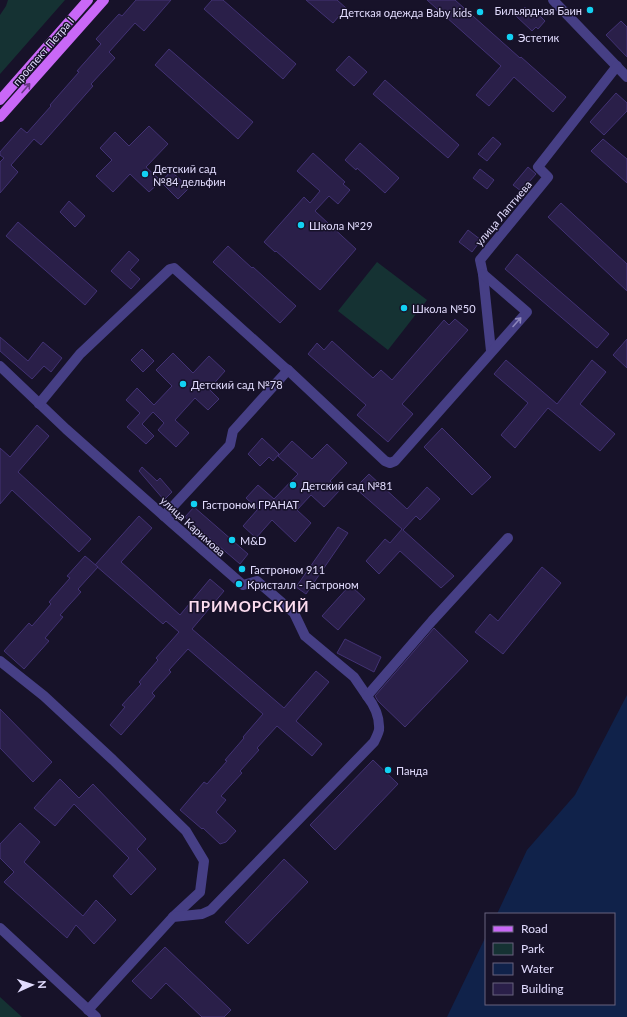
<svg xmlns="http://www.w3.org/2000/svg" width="627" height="1017" viewBox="0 0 627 1017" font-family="Lato,sans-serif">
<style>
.green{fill:#153233}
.water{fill:#10224a}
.building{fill:#2a1f49;stroke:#423274}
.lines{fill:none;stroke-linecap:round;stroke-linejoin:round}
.minor{stroke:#463f85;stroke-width:10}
.major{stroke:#c968f7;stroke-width:10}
.oneway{stroke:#673986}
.oneway2{stroke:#8c85bb}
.poi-dot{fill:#12d1f3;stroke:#171229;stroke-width:1.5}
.labels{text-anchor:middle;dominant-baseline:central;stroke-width:3;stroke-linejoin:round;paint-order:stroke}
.poi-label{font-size:11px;fill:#e1dbfd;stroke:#171229;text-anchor:start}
.street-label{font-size:11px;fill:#e1dbfd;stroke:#171229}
.district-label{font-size:15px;font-weight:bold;letter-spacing:1px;fill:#fdddf0;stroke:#171229}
</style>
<rect width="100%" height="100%" fill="#171229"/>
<g class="green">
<polygon points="8,0 65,0 0,74 0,15 6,6"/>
<polygon points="377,262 427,300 388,350 338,311"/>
<polygon points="0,997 22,1017 0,1017"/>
</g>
<polygon class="water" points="627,695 627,1017 447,1017 486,936 486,1004 614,1004 614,914 497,914 527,850 575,795"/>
<g class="building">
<polygon points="136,0 171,0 144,31 135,23 109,52 115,58 91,84 93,86 41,145 34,139 11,165 18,172 0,193 0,162 4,158 0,155 0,152 21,128 27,133 51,106 50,105 79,72 77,71 101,44 96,39 119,14 122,16"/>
<polygon points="212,0 223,0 296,64 283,79 204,9"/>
<polygon points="306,0 337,0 346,8 333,23"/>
<polygon points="427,0 455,0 520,58 521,57 566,97 553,112 514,77 489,106 476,95 501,66"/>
<polygon points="525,7 530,12 533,9 545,21 538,29 536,27 532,31 516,16"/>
<polygon points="621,21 627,27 627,57 606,35"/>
<polygon points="169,49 253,122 238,139 155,65"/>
<polygon points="349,56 367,72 354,86 336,70"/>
<polygon points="385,80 459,145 448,158 373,94"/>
<polygon points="616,93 627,103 627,111 604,135 590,122"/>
<polygon points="149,126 168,144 146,167 161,181 149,192 130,174 113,192 96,176 112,160 100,148 115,132 129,146"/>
<polygon points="493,137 501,144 487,161 478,154"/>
<polygon points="603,139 627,159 627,183 591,151"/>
<polygon points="360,143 399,178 385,193 357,168 356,170 345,160"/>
<polygon points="313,153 345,182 343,184 350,190 338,204 329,196 315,211 356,249 320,290 276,251 275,252 264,242 304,197 310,203 320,191 297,171"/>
<polygon points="528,167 536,174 521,191 513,185"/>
<polygon points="480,169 494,180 487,189 473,178"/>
<polygon points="171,171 189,188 178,199 161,182"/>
<polygon points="69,201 85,216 75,227 60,212"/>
<polygon points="561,203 627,264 627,291 548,217"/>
<polygon points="18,222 97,291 85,305 6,236"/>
<polygon points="468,230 481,240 472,252 459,242"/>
<polygon points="228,246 252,268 253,267 296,306 280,323 213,262"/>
<polygon points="129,251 139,260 130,270 140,279 131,289 111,271"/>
<polygon points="517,254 609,334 597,348 505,269"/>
<polygon points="455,319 468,330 402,404 413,414 388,442 357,415 366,405 308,354 317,343 324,350 332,341 373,378 381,370 392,380 444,320 449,325"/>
<polygon points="0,337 28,361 43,342 62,358 51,372 44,366 32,379 0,351"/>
<polygon points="627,339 627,368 613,355"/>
<polygon points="142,349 154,361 143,372 131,360"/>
<polygon points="173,353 193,373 209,356 225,371 209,389 219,399 208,410 195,398 175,420 189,433 176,447 158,430 164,423 153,412 142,424 154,436 146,444 127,427 140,413 126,400 137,388 154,405 172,386 156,370"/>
<polygon points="506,360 557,404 592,360 606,372 580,404 615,434 600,451 548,408 515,448 501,435 528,403 494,374"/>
<polygon points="37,425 49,436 18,472 91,539 79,552 12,490 0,504 0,448 10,457"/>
<polygon points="442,428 491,477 472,495 424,447"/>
<polygon points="262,438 279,454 273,461 269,457 260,466 248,454"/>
<polygon points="292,441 312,459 327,444 347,463 330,481 340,490 324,507 311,495 297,510 311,523 295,542 272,520 256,538 243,526 258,509 246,498 258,485 274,499 298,474 278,456"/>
<polygon points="142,467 157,481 160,478 172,492 164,500 139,471"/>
<polygon points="369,474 407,509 427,487 440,499 420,520 416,516 403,530 454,576 441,588 400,551 379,574 366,561 385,539 390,543 402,529 355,488"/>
<polygon points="194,507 248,554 240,564 185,517"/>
<polygon points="139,516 152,528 121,562 180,615 210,579 224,591 192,629 284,708 316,671 329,682 296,721 322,744 312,756 277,726 257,748 259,750 240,771 242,773 221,796 226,800 216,812 236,831 226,842 220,844 203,828 202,829 180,810 204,782 207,784 227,761 225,760 244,738 243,737 263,714 188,649 169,670 171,672 152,693 155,696 121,735 110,725 125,707 122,705 141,684 139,682 158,660 156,658 179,632 166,621 163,624 95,565"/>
<polygon points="338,527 348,533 306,594 296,587"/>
<polygon points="85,556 98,567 78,589 81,592 60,615 63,617 45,638 49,641 24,669 4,651 29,623 32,626 51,604 49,602 70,578 67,576"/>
<polygon points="542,567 561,583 503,654 475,632 490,614 498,621"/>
<polygon points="350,585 365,599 338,630 322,616"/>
<polygon points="434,628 468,661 405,727 378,701 375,696"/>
<polygon points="345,639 381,657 374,672 337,653"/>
<polygon points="0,709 52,762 33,782 0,748"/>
<polygon points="373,760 398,784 335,850 310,825"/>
<polygon points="60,779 79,798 93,784 146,839 137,849 156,869 131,895 113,876 129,858 74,804 55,826 34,808"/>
<polygon points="20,823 40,842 24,862 83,916 96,900 116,920 94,944 76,925 67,938 4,882 14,872 0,858 0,844"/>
<polygon points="284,859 308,882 248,944 225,922"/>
<polygon points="165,947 231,1010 224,1017 202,1017 166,983 151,999 132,981"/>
</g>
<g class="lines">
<g class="minor">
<polyline points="553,0 627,77"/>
<polyline points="491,351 483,274 480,260 548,177 538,167 617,66"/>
<polyline points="0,366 66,429 173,524 243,585 257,581 294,613 305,636 354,677 367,696"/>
<polyline points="39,404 80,354 170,269 174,268 285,368 288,370 385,461 390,463 395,461 527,312 483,274"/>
<polyline points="164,516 230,445 233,431 288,370"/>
<polyline points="0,661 44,696 113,760 186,831 204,861 200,892 173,917"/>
<polyline points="0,928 96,1017"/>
<path d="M 88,1010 L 173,917 L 202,914 L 211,910 L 374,742 C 376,738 378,734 379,730 C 380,717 374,705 367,696 L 432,621 L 508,538"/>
</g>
<g class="major">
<polyline points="0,100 88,0"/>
<polyline points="0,117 104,0"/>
</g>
</g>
<defs><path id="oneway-shaft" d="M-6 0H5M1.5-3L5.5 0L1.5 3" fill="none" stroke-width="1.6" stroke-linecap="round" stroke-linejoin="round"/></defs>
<use class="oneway" href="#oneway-shaft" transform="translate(26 88) rotate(-49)"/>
<use class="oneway2" href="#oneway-shaft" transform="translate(517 322) rotate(-48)"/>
<g class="poi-dot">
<circle cx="590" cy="10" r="4"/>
<circle cx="480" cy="12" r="4"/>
<circle cx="510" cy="37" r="4"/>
<circle cx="145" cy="174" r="4"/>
<circle cx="301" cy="225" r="4"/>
<circle cx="404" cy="308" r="4"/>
<circle cx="183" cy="384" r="4"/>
<circle cx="293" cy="485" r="4"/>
<circle cx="194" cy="504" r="4"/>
<circle cx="232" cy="540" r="4"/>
<circle cx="242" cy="569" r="4"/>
<circle cx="239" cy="584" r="4"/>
<circle cx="388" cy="770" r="4"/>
</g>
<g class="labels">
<g class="poi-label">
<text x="582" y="10" text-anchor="end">Бильярдная Баин</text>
<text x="472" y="12" text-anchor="end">Детская одежда Baby kids</text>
<text x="518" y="37">Эстетик</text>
<text x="153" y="168">Детский сад<tspan x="153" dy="13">№84 дельфин</tspan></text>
<text x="309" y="225">Школа №29</text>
<text x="412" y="308">Школа №50</text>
<text x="191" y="384">Детский сад №78</text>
<text x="301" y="485">Детский сад №81</text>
<text x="202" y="504">Гастроном ГРАНАТ</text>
<text x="240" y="540">M&amp;D</text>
<text x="250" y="569">Гастроном 911</text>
<text x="247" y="584">Кристалл - Гастроном</text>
<text x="396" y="770">Панда</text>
</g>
<g class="street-label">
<text transform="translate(43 51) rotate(-49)">проспект Петра I</text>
<text transform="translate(503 213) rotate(-50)">улица Лаптиева</text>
<text transform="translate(193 526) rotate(42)">улица Каримова</text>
</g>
<g class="district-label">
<text x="249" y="606">ПРИМОРСКИЙ</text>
</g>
</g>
<rect x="485" y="913" width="130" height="92" fill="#171229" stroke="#68627e"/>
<rect x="493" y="926" width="20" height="6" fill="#c968f7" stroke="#68627e"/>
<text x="521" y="933" font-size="12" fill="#e1dbfd">Road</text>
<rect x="493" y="943" width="20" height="12" fill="#153233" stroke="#68627e"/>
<text x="521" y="953" font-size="12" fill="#e1dbfd">Park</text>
<rect x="493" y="963" width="20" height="12" fill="#10224a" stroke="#68627e"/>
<text x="521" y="973" font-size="12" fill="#e1dbfd">Water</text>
<rect x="493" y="983" width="20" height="12" fill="#2a1f49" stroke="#68627e"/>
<text x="521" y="993" font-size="12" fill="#e1dbfd">Building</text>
<g transform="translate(32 985) rotate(87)" stroke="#171229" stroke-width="3" paint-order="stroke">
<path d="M0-3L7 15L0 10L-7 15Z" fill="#e1dbfd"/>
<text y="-6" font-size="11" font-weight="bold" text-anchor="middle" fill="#e1dbfd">N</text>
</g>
</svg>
